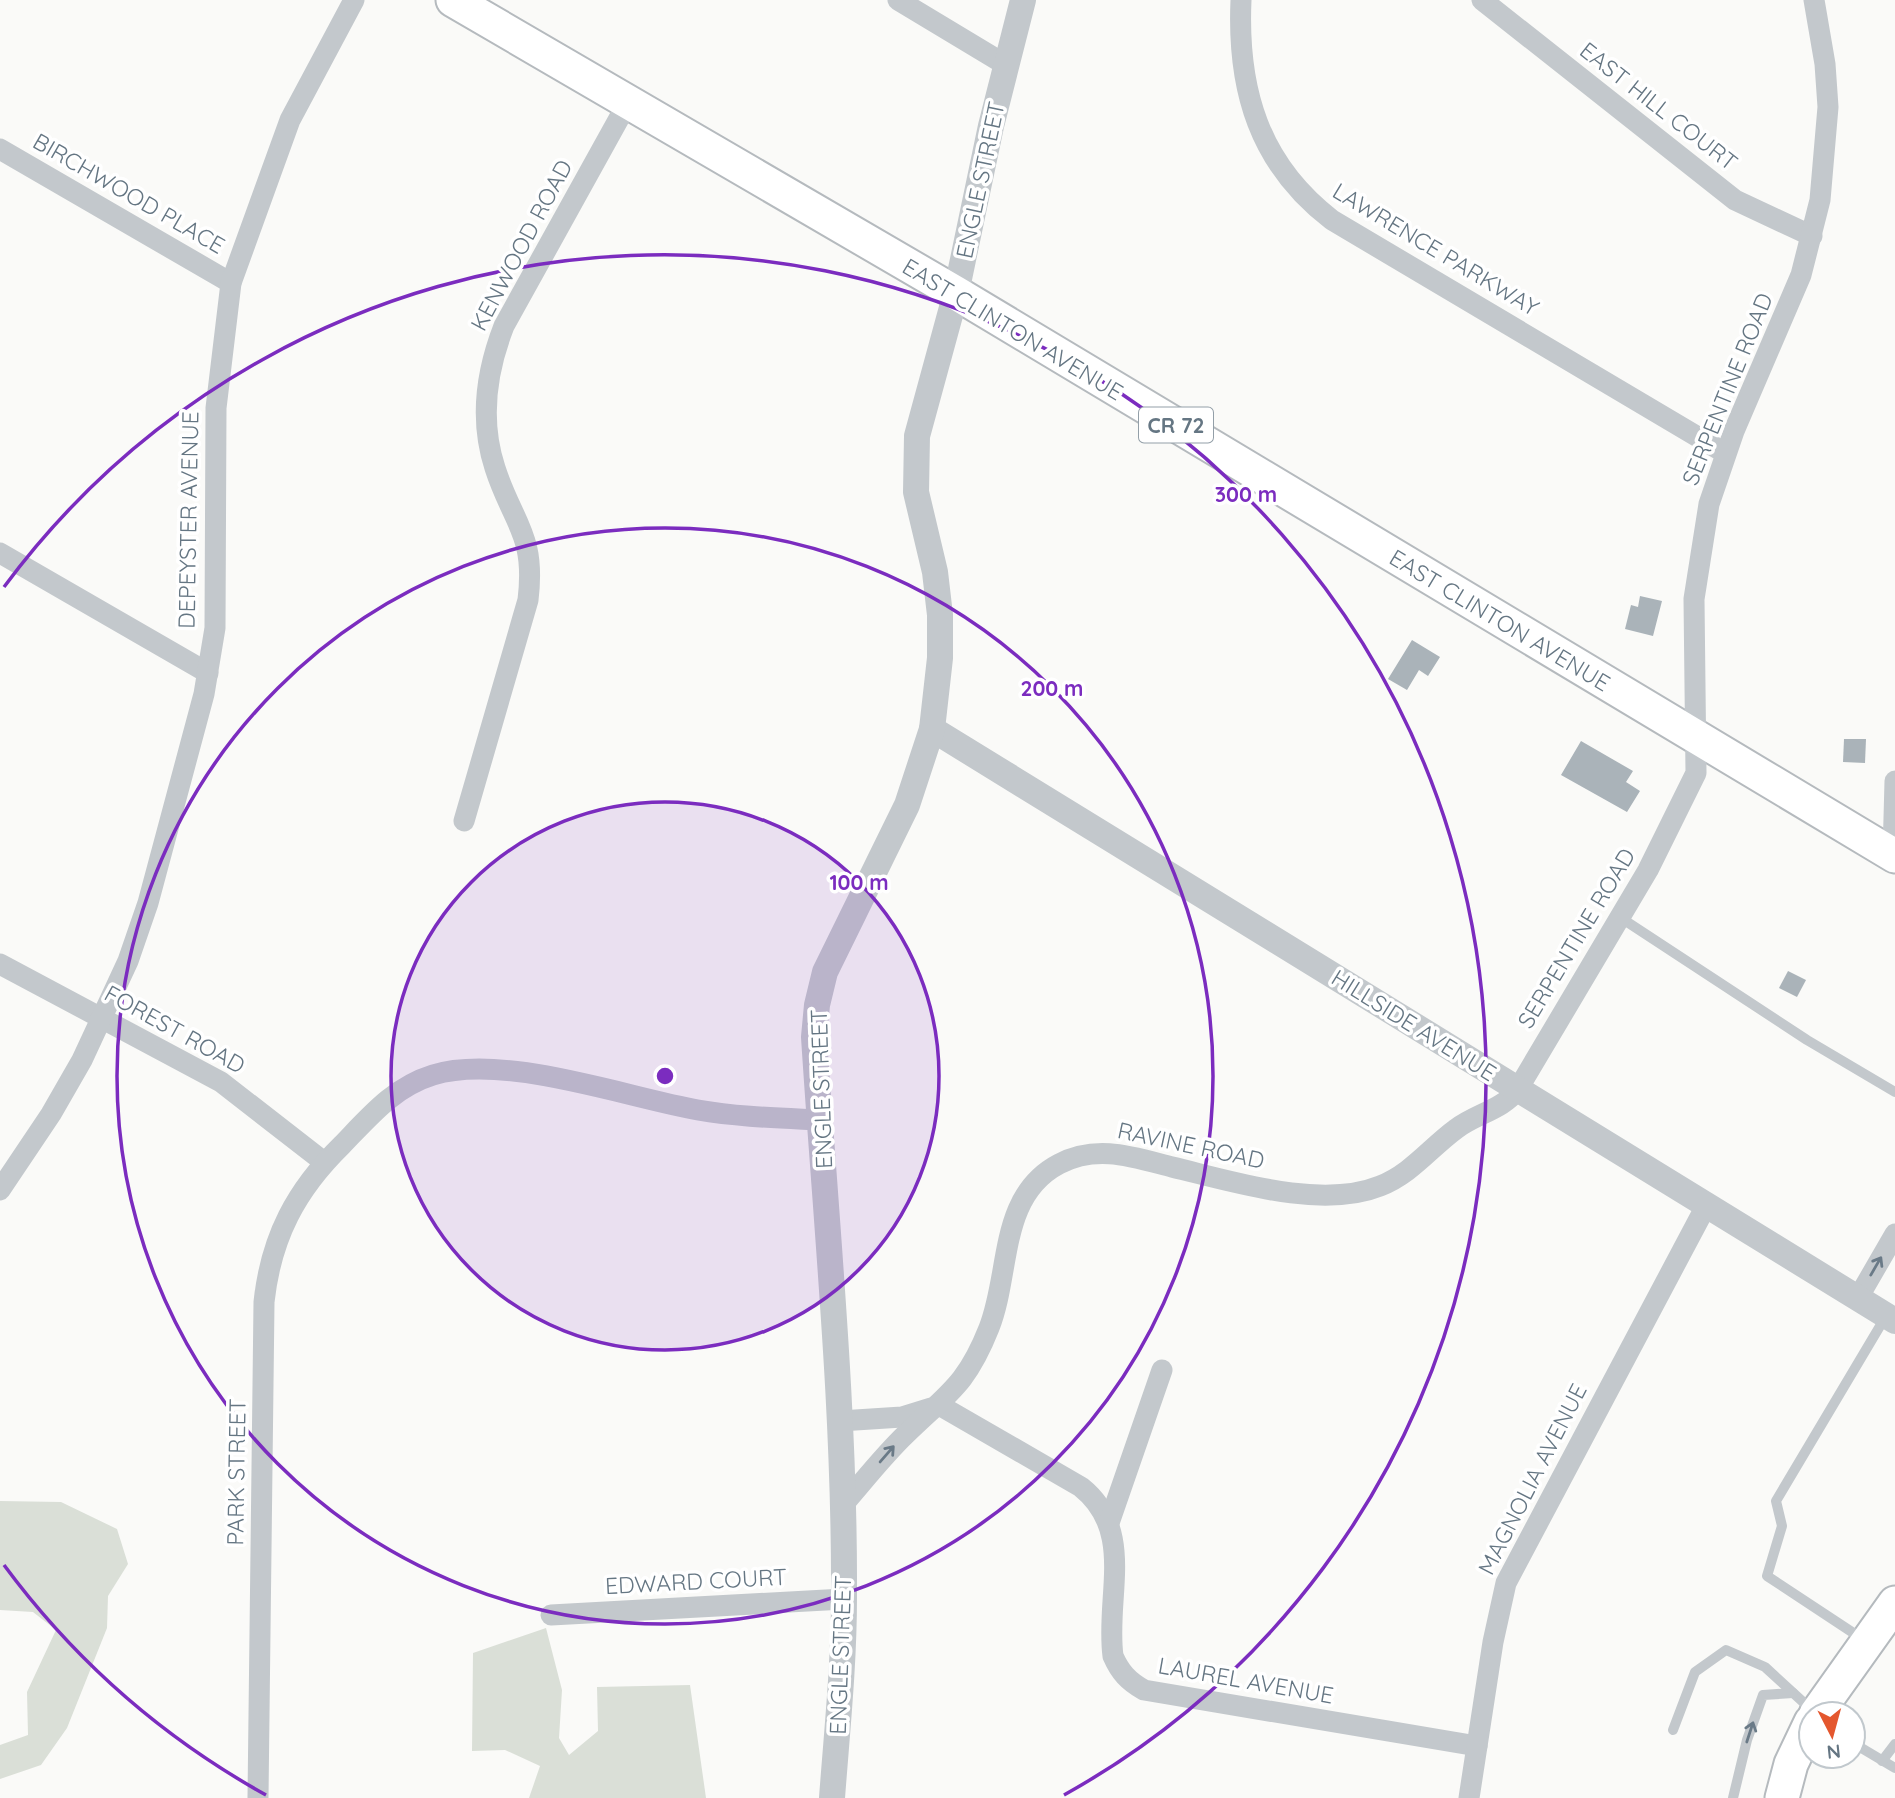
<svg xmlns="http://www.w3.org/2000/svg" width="1895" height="1798" viewBox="0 0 1895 1798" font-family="Quicksand,sans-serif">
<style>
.green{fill:#dadfd7}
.building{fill:#aab3b9}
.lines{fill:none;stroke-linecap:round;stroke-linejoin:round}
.primary-casing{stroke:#b5babe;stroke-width:37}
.service{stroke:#c3c8cc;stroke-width:10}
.minor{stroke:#c3c8cc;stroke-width:21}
.tertiary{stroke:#c3c8cc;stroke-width:26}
.primary{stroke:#fff;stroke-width:33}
.oneway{stroke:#6a7a87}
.ring{fill:none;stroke:#7b2cbf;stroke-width:3.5}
.labels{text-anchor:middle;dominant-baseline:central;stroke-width:7;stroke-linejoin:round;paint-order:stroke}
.shield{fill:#fff;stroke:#939fa8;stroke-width:2}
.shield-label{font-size:21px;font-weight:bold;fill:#657683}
.street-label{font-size:23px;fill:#657683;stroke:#fff}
.centre{fill:#7b2cbf;stroke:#fff;stroke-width:3.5}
.ring-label{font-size:21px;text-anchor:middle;font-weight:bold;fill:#7b2cbf;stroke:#fff;stroke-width:7;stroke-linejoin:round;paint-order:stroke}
</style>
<rect width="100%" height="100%" fill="#fafaf8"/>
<g class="green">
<polygon points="0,1501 61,1502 117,1529 128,1564 108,1596 107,1628 67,1728 41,1765 0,1779 0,1745 28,1735 27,1692 56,1630 33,1612 0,1610"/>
<polygon points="546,1628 562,1690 559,1738 569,1755 598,1731 597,1687 690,1685 706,1798 451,1798 529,1798 540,1766 505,1750 472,1751 473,1653"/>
</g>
<g class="building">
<polygon points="1640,596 1662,601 1653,636 1625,629 1631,605 1638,607"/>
<polygon points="1412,640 1440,657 1428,676 1419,670 1407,690 1388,679"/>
<polygon points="1844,739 1866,739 1865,763 1843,762"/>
<polygon points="1581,741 1633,771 1626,782 1640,791 1627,812 1561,775"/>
<polygon points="1788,971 1806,980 1797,997 1779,988"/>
</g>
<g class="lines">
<g class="primary-casing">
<g id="primary">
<polyline points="453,0 956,293 1895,856"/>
<polyline points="1816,1714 1895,1603"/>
<polyline points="1782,1798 1791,1764 1811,1722"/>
</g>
</g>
<g class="service">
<polyline points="1618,916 1807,1040 1895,1092"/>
<polyline points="1864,1640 1767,1576 1782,1526 1776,1501 1886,1316"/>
<polyline points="1673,1730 1695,1672 1726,1650 1765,1667 1814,1712"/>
<polyline points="1853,1743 1895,1768"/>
<polyline points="1882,1761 1895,1744"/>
<polyline points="1733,1798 1747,1740 1763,1695 1793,1693"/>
</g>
<g class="minor">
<polyline points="898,0 1006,65"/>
<path d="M 1241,0 C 1237,90 1259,164 1332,220 L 1725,453"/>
<polyline points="1482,0 1735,200 1812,236"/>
<polyline points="0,149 231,283"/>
<polyline points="0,553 208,673"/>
<path d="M 464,821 L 528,600 C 536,534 513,524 495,468 C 479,419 486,372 504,326 L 627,104"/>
<polyline points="1893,855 1895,781"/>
<polyline points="0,964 221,1082 324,1162"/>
<polyline points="0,1190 51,1114 82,1060 128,961 148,903 204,694 215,628 216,408 231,283 290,120 354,0"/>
<polyline points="1858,1298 1895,1234"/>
<path d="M 939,1405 L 1081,1487 C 1136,1531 1105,1597 1113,1656 C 1120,1672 1128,1681 1144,1690 L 1477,1746"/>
<polyline points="840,1421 902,1417 931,1408"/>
<path d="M 842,1506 C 863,1482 883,1456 906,1434 C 948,1393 966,1386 989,1328 C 1011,1273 998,1196 1059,1164 C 1097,1144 1133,1157 1172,1167 C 1231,1181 1321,1210 1380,1186 C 1411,1174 1430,1148 1456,1129 C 1475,1114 1503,1110 1518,1089 L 1648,870 L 1696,773 L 1694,599 L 1709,504 L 1734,431 L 1801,275 L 1820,200 L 1828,107 L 1825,64 L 1814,0"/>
<polyline points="1109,1523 1162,1370"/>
<polyline points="551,1615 844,1599"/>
<path d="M 258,1798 L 264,1302 C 271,1237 296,1190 342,1145 C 370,1116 394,1087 433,1075 C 503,1053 625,1097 698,1110 C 738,1117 779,1118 820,1120"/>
<polyline points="1469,1798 1493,1642 1506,1583 1706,1206"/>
</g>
<g class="tertiary">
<polyline points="932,729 1895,1321"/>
<path d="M 832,1798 C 837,1731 844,1664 844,1597 C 845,1410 826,1224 814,1037 L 817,1005 L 825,972 L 907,805 L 932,729 L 940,658 L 940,615 L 935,572 L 916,492 L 917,436 L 956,293 L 991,126 L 1023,0"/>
</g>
<use href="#primary" class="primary"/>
</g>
<defs><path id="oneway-shaft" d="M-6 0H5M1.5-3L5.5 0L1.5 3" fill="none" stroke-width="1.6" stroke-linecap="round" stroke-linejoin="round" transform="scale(1.75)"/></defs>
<g class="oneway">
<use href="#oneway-shaft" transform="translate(1876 1266) rotate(-60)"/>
<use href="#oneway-shaft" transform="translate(887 1454) rotate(-49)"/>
<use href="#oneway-shaft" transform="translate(1750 1732) rotate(-72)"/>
</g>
<circle cx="665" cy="1076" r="274" fill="#7b2cbf" fill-opacity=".12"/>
<g class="ring">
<circle cx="665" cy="1076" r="274"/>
<circle cx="665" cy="1076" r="548"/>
<path d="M266 1795A822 822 0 0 1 4 1565M4 587A822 822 0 1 1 1064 1795"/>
</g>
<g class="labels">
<rect class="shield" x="1139" y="407.5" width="74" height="35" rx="5"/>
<g class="shield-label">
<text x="1176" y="425">CR 72</text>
</g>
<g class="street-label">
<text transform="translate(1659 106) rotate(38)">EAST HILL COURT</text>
<text transform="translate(980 180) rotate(-78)">ENGLE STREET</text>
<text transform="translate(129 193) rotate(30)">BIRCHWOOD PLACE</text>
<text transform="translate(521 245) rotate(-62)">KENWOOD ROAD</text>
<text transform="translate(1436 249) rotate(31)">LAWRENCE PARKWAY</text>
<text transform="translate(1013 329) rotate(31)">EAST CLINTON AVENUE</text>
<text transform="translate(1727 389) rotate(-68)">SERPENTINE ROAD</text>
<text transform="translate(188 520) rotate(-89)">DEPEYSTER AVENUE</text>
<text transform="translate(1500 620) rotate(31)">EAST CLINTON AVENUE</text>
<text transform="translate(1576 938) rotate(-59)">SERPENTINE ROAD</text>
<text transform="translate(1414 1025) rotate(32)">HILLSIDE AVENUE</text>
<text transform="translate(175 1029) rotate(29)">FOREST ROAD</text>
<text transform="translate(821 1089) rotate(-92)">ENGLE STREET</text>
<text transform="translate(1191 1145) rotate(12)">RAVINE ROAD</text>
<text transform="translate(236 1472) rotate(-89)">PARK STREET</text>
<text transform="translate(1532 1479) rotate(-63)">MAGNOLIA AVENUE</text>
<text transform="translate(696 1581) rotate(-3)">EDWARD COURT</text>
<text transform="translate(840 1655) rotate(-88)">ENGLE STREET</text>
<text transform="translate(1246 1680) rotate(10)">LAUREL AVENUE</text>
</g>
</g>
<circle cx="665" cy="1076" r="10" class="centre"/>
<g class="ring-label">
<text x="1246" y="502">300 m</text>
<text x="1052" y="696">200 m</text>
<text x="859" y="890">100 m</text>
</g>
<g transform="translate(1832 1735) rotate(174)"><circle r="33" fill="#ffffff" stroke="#c1c8cd" stroke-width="2"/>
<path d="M0-5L12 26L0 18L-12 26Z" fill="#e4572e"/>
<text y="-10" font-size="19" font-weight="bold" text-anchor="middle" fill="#657683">N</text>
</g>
</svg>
